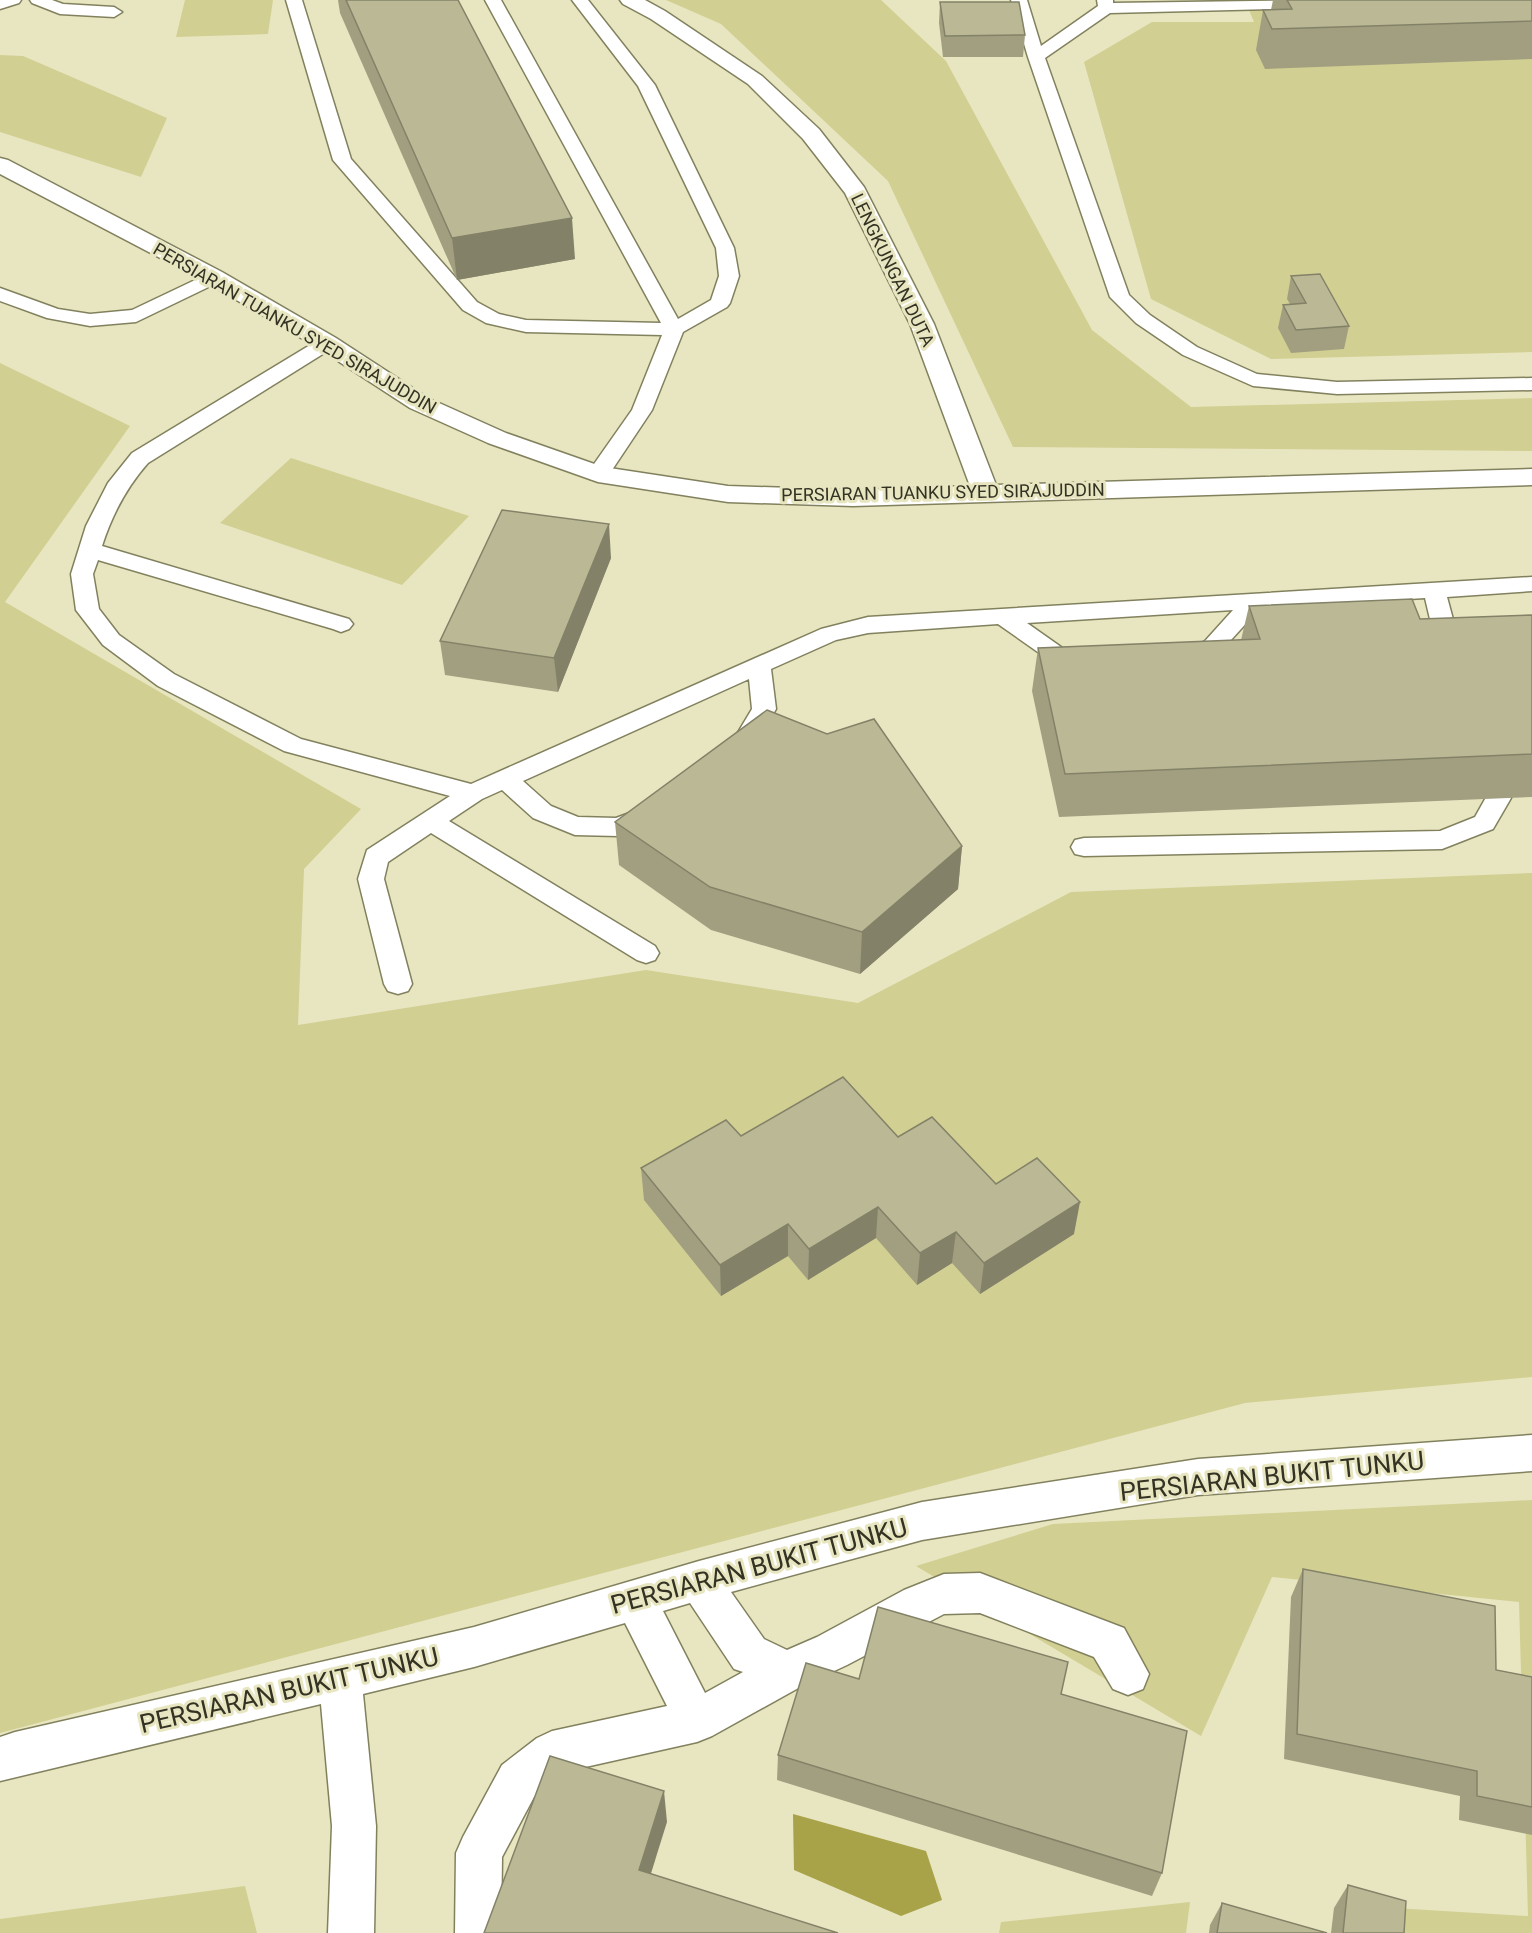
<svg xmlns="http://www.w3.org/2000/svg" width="1532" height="1933" viewBox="0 0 1532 1933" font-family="Roboto,sans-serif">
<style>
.green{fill:#d2cf92}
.water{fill:#a8a249}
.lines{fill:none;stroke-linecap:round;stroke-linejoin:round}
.lane-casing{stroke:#82815e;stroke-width:3}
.street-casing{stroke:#82815e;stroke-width:3}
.lane{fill:#fff;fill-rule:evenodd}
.street{fill:#fff;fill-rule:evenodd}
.wall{fill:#a19f80}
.shaded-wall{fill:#838268}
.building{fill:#bbb995;stroke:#838268;stroke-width:1.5}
.labels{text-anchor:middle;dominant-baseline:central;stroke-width:6;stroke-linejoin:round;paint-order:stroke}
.far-street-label{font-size:18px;fill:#333223;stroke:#e8e6c1}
.near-street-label{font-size:26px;fill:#333223;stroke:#e8e6c1}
</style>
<rect width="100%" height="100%" fill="#e8e6c1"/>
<g class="green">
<polygon points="185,0 273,0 268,34 176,37"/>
<polygon points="666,0 881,0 946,61 1092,330 1191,407 1532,398 1532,451 1013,447 888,181 721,24"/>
<polygon points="1245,0 1532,0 1532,352 1271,359 1151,299 1084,62 1152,22 1254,22"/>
<polygon points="0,55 23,56 167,118 141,177 0,132"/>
<polygon points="0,363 130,426 5,602 361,809 304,869 298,1025 646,970 858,1003 1071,892 1532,873 1532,1377 1245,1403 0,1733"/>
<polygon points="291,458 469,516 402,585 220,523"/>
<polygon points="1532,1500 1532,1933 1388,1933 1394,1908 1528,1916 1519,1602 1272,1577 1201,1736 916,1566 1053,1524"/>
<polygon points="245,1886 257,1933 0,1933 0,1919"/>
<polygon points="1190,1902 1186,1933 999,1933 1001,1922"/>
</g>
<polygon class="water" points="793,1814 926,1851 942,1900 901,1916 794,1870"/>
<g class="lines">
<g class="lane-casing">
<g id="lane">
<polygon points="0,0 21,0 19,3 0,9"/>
<polygon points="30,0 52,0 63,4 114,7 122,12 114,17 60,14 32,3"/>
<polygon points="286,0 302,0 351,159 477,302 499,314 526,320 661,323 485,0 501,0 678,319 711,300 719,276 716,248 638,86 572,0 588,0 655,85 734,248 739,276 730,303 727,307 683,332 652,410 606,479 598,480 590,479 587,474 632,410 662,335 526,332 486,323 463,310 333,160"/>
<polygon points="1011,0 1027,0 1041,46 1098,6 1097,0 1113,0 1113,3 1315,0 1317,3 1315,6 1309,8 1110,13 1045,58 1129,295 1150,315 1197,347 1257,374 1337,382 1532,378 1532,390 1337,394 1253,386 1183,355 1136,323 1110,297 1028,57"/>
<polygon points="214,271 221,273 224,277 221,281 136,322 90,326 47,318 0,301 0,288 58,309 90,314 132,310"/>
<path d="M 327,337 L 334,339 L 337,343 L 334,347 L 148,463 C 126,488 112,515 102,546 L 349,619 L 353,624 L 349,629 L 341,632 L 333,629 L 98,560 L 93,574 L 99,609 L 119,635 L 174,674 L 301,739 L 471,784 L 821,629 L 868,617 L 1532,577 L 1532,591 L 1447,597 L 1462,653 L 1458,658 L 1450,661 L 1442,658 L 1438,653 L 1425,598 L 1260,608 L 1221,651 L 1186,669 L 1178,667 L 1174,661 L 1178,655 L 1205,641 L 1233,610 L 1027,623 L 1071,654 L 1086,658 L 1090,664 L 1086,670 L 1078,672 L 1055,664 L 998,624 L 868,633 L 836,640 L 771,669 L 776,709 L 752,750 L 743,752 L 734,750 L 731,744 L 752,709 L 749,679 L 523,781 L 551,806 L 578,817 L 616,818 L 651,805 L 660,808 L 664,814 L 660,820 L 618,836 L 575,835 L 533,818 L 502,790 L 482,799 L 449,821 L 655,946 L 659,953 L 655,960 L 646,963 L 637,960 L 431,833 L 388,862 L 384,879 L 412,984 L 408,991 L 398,994 L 388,991 L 384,984 L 358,879 L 367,850 L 450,796 L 284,751 L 158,686 L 103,645 L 76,610 L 71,574 L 86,526 L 108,483 L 132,453 L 320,339 Z"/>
<polygon points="1498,789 1507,792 1511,798 1493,829 1442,849 1084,856 1075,854 1071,847 1075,840 1084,838 1440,831 1475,817 1489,792"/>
</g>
</g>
<g class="street-casing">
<g id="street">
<polygon points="620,0 645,0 665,11 762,76 819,129 864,187 934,324 996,485 1532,469 1532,485 853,506 728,502 598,482 488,443 410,408 318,348 206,282 0,174 0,158 8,160 222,272 336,338 428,398 506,433 603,467 728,486 853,490 970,486 910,324 845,193 803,139 748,84 651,19 623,4"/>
<path d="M 1532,1435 L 1532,1471 L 1198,1495 L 922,1540 L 731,1592 L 764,1639 L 787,1650 L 817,1637 L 904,1590 L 944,1574 L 980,1573 L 1124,1628 L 1149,1674 L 1143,1689 L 1128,1695 L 1113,1689 L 1094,1657 L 980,1613 L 944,1614 L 847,1665 L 802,1686 L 712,1736 L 697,1742 L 563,1772 L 534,1797 L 502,1857 L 501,1933 L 455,1933 L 456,1853 L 463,1837 L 502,1765 L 537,1738 L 552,1731 L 667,1706 L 625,1623 L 474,1667 L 363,1694 L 376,1826 L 374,1933 L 328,1933 L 332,1826 L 321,1704 L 0,1781 L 0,1737 L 15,1732 L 474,1627 L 699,1561 L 922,1502 L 1198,1459 ZM 690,1603 L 734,1669 L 743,1672 L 705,1693 L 663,1611 Z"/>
</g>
</g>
<use href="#lane" class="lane"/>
<use href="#street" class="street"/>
</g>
<g class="wall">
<polygon points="338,0 458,0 575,259 457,280 340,13"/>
<polygon points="1273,0 1532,0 1532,59 1265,69 1256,50 1263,10 1271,10"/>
<polygon points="940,2 1025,35 1023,57 943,57 939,23"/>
<polygon points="1291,276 1349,326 1344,349 1291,353 1278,328 1283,305 1290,304 1287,299"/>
<polygon points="611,558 558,692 445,675 440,641"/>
<polygon points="1249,606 1420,619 1532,615 1532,797 1059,817 1032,691 1038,648 1241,640"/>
<polygon points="615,822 962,846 958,889 860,974 711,930 619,865"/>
<polygon points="741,1136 996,1184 1074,1234 980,1294 952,1263 917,1285 876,1238 808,1280 788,1256 721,1296 644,1200 641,1168"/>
<polygon points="1303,1569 1496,1670 1532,1677 1532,1835 1459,1820 1460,1796 1284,1759 1291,1597"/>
<polygon points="859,1679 1061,1694 1162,1873 1152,1896 777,1780 778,1755"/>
<polygon points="1348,1885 1404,1933 1331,1933 1334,1908"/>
<polygon points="1222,1903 1327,1933 1209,1933 1210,1925"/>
</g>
<g class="shaded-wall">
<polygon points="572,218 575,259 457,280 452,238"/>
<polygon points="609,524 611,558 558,692 554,658"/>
<polygon points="962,846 958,889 860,974 862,932"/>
<polygon points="1080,1202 1074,1234 980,1294 984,1263"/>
<polygon points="878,1207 876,1238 808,1280 809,1249"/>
<polygon points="788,1224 788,1256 721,1296 720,1265"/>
<polygon points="956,1232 952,1263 917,1285 920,1253"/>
<polygon points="664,1791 667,1822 643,1899 639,1870"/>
</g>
<g class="building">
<polygon points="346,0 458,0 572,218 452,238"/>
<polygon points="1287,0 1532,0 1532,21 1272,29 1263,10 1292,9"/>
<polygon points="940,2 1019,2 1025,35 945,36"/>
<polygon points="1320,274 1349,326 1296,330 1283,305 1306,303 1291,276"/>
<polygon points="502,510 609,524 554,658 440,641"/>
<polygon points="1412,599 1420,619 1532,615 1532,754 1065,774 1038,648 1260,639 1249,606"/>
<polygon points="767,710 827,734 874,719 962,846 862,932 710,887 615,822"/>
<polygon points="843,1077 898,1137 932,1117 996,1184 1037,1158 1080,1202 984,1263 956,1232 920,1253 878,1207 809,1249 788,1224 720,1265 641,1168 726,1120 741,1136"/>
<polygon points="1303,1569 1495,1606 1496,1670 1532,1677 1532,1807 1477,1796 1477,1771 1297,1734"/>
<polygon points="878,1607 1068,1662 1061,1694 1187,1731 1162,1873 778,1755 806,1663 859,1679"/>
<polygon points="550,1756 664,1791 639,1870 838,1933 484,1933"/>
<polygon points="1348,1885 1406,1901 1404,1933 1343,1933"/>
<polygon points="1222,1903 1327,1933 1217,1933"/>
</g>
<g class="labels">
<g class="far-street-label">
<text transform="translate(893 270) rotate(64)">LENGKUNGAN DUTA</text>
<text transform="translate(295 328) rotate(30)">PERSIARAN TUANKU SYED SIRAJUDDIN</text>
<text transform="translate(943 492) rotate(-1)">PERSIARAN TUANKU SYED SIRAJUDDIN</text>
</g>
<g class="near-street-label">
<text transform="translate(1272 1476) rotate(-6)">PERSIARAN BUKIT TUNKU</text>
<text transform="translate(759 1566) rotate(-15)">PERSIARAN BUKIT TUNKU</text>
<text transform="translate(289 1690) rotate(-13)">PERSIARAN BUKIT TUNKU</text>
</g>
</g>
</svg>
